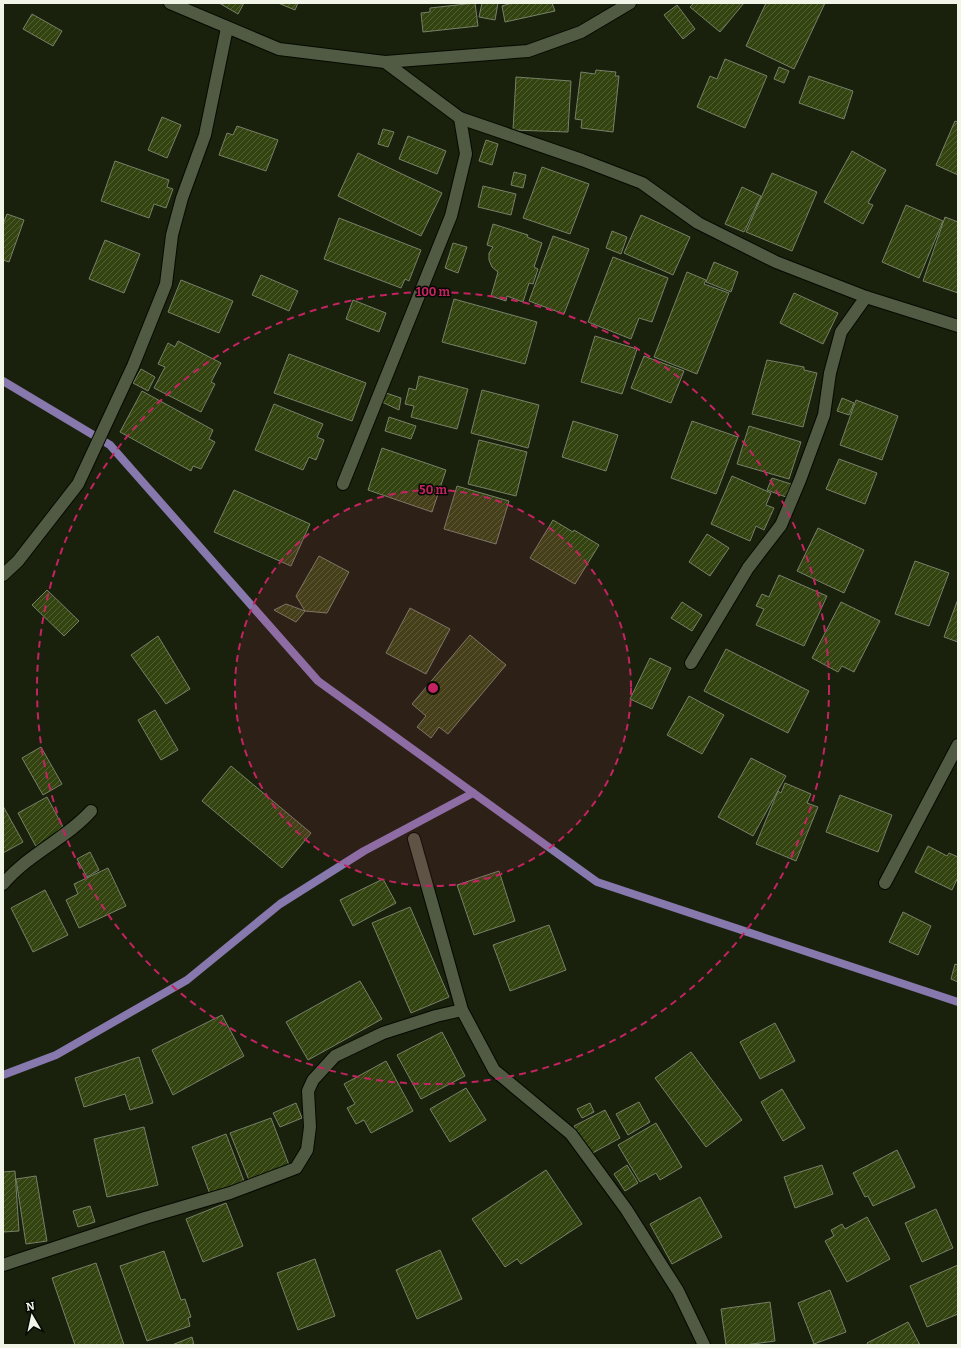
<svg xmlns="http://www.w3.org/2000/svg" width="961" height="1348" viewBox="0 0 961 1348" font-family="Bitter,serif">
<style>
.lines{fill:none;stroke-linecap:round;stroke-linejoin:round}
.stream{stroke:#8778ad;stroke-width:8}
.building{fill:url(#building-hatch);stroke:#778068}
.minor-casing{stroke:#050a00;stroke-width:14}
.minor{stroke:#515a43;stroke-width:12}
.ring{fill:none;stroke:#c42362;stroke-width:2;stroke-dasharray:7 5}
.centre{fill:#c42362;stroke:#060903;stroke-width:2}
.ring-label{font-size:12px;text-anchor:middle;font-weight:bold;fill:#c42362;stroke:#060903;stroke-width:3;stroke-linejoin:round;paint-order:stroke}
</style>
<defs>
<pattern id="building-hatch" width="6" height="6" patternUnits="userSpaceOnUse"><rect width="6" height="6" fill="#344410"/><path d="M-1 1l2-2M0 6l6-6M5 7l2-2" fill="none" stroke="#526033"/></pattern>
</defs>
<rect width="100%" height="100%" fill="#19200c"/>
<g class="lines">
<g class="stream">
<polyline points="3,381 110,445 318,681 597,882 958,1002"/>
<polyline points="3,1075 56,1055 187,980 280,904 364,851 473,793"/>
</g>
</g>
<g class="building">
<polygon points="219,3 244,3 238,14"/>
<polygon points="278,3 298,3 295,10"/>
<polygon points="475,3 478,26 423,32 421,13 430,12 430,8"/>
<polygon points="482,3 498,3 495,20 479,17"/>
<polygon points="512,3 552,3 555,11 505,22 502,6"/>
<polygon points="694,3 744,3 720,32 690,7"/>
<polygon points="766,3 825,3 794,69 746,46"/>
<polygon points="677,5 695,29 683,39 664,15"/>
<polygon points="32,14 62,31 53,46 23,29"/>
<polygon points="725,59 767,76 745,128 697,107 710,76 717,79"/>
<polygon points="779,67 789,71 784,83 774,79"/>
<polygon points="596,70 616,72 615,76 619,76 613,132 581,128 582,120 575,119 581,72 595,74"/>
<polygon points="809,76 853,91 844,119 799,103"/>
<polygon points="516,77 571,81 568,132 513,130"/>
<polygon points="162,117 181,125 167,158 148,150"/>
<polygon points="955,121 958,122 958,175 936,165"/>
<polygon points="237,126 278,140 266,171 219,155 227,133 233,135"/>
<polygon points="383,129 394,132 388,147 378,144"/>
<polygon points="408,136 446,151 437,174 399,159"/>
<polygon points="486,140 498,144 492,165 479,161"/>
<polygon points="852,151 886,170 868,203 873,205 863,224 824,202"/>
<polygon points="358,153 442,193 421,236 338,196"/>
<polygon points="115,161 169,180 167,187 173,189 166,208 154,204 149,218 101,201"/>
<polygon points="542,167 589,184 570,234 523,218"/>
<polygon points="514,172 526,175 523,188 511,185"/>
<polygon points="772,173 817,192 792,251 746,232"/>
<polygon points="483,186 516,194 511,215 478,207"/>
<polygon points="742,187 761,196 744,232 725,224"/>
<polygon points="906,205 943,221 919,278 882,262"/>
<polygon points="7,214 24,220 9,262 3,260 3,224"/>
<polygon points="641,215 690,237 673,275 624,253"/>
<polygon points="945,217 958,222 958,293 923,281"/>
<polygon points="339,218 421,250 409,281 405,279 401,288 324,259"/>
<polygon points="493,224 528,235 527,237 542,243 534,267 538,269 533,284 529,283 523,302 507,296 506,301 491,296 498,272 492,267 489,260 489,253 493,247 487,245"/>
<polygon points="612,231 627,237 621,254 606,248"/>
<polygon points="553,236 589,249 564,314 529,301"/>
<polygon points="105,240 140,254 124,293 89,279"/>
<polygon points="453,243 467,247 458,273 445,268"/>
<polygon points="613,257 668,278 652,322 639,318 631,339 588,322"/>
<polygon points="714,262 738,272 731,292 706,282"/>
<polygon points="687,272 706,280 704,284 729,293 697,374 654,357"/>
<polygon points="261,275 298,291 289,311 252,295"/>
<polygon points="181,280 233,301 219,333 168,312"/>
<polygon points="794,293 838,313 823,344 780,323"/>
<polygon points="454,299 537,322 525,364 442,342"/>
<polygon points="353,300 386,313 379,332 346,319"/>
<polygon points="595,336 637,349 622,394 581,382"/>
<polygon points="178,341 221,363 211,382 215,384 201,412 154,388 165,367 158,364 168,343 175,347"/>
<polygon points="289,354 366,383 352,421 274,393"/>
<polygon points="644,356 684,371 671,403 631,388"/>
<polygon points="767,360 804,367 804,370 817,373 803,427 752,414"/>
<polygon points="141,369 155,377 148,391 133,383"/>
<polygon points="419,376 468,389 457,429 411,417 414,406 405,404 409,388 416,390"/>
<polygon points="482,390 539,405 528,448 471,433"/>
<polygon points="142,391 213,430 209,439 215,442 201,469 193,466 191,471 120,432"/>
<polygon points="386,393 401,398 399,410 382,402"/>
<polygon points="842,398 854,403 849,415 837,411"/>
<polygon points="856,400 898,416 882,460 840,445"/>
<polygon points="274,404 323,424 317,437 324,440 316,460 309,457 303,470 255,450"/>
<polygon points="389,417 416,426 411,439 385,431"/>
<polygon points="573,421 618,435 606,471 562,457"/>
<polygon points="692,421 738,437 716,494 671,478"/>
<polygon points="749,426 801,442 789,479 737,464"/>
<polygon points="479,440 527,452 516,496 468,484"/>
<polygon points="382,448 446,470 432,512 368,490"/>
<polygon points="839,459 877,473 865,504 826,489"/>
<polygon points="732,476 771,493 766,505 774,508 764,530 756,526 750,541 711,524"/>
<polygon points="772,478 791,484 786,497 767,490"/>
<polygon points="457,486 509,501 496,544 444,529"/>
<polygon points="234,490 310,524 291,566 214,532"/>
<polygon points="553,520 573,532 574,530 599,545 575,584 530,558"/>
<polygon points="818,528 864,550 844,593 797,571"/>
<polygon points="707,534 729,548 710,576 689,562"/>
<polygon points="319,556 349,572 327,613 305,611 296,596"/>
<polygon points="915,561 949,573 929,626 895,614"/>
<polygon points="779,575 827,596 804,646 756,625 764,609 756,606 762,594 769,597"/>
<polygon points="47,590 79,621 64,636 32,605"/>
<polygon points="958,599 958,642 944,637"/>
<polygon points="682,602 702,615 692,631 671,618"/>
<polygon points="841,602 880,621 854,672 842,666 838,672 812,658"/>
<polygon points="286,604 305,611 296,622 274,610"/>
<polygon points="410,608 450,629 426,674 386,653"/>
<polygon points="470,635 506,665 448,734 439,727 431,738 417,727 426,716 412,704"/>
<polygon points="158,636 190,689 166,704 131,655"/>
<polygon points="726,649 809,691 788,733 704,691"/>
<polygon points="650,658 671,668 652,709 630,699"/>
<polygon points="689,696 724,715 702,754 667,735"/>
<polygon points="155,710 178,750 161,760 138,720"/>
<polygon points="41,747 62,784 43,795 22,758"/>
<polygon points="751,758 786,776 753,836 718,817"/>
<polygon points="231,766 311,833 282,868 202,801"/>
<polygon points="785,783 811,794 807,803 818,807 796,861 756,844 778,791 781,793"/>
<polygon points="840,795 892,815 878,852 826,832"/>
<polygon points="47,797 69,838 40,854 18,813"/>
<polygon points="3,806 23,842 3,853"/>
<polygon points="928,846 947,856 949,853 958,857 958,877 952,890 915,872"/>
<polygon points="90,852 99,870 87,877 77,859"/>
<polygon points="108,868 126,906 79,928 66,900 78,894 74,884"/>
<polygon points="499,871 515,921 474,935 457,885"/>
<polygon points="383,879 396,903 353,926 340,900"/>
<polygon points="45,890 68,935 33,952 11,908"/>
<polygon points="410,907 449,997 411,1013 372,923"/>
<polygon points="903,912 931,926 918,955 889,942"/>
<polygon points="549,925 566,970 510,991 493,945"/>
<polygon points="955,964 958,965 958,982 951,979"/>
<polygon points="360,981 382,1019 308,1060 286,1022"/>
<polygon points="222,1015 244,1056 173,1095 152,1050"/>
<polygon points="775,1023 795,1061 760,1079 740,1042"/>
<polygon points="442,1032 465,1076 421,1099 397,1055"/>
<polygon points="691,1052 742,1120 706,1147 655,1078"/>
<polygon points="139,1057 153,1103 130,1110 125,1094 84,1107 75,1078"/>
<polygon points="386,1061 413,1111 371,1133 364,1120 356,1124 347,1108 355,1104 344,1084"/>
<polygon points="466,1088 486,1120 450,1142 430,1109"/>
<polygon points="782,1089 805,1128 783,1141 761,1102"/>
<polygon points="639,1102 650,1122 628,1135 616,1114"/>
<polygon points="296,1103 302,1118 280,1127 273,1113"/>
<polygon points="590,1103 594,1112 582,1118 577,1109"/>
<polygon points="605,1110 620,1138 589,1155 574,1126"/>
<polygon points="271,1118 289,1165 249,1180 230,1133"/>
<polygon points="656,1123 682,1167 660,1180 656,1173 640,1182 618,1145"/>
<polygon points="144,1127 158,1185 107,1197 94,1139"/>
<polygon points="226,1134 244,1181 210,1194 192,1147"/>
<polygon points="897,1150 915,1187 873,1206 868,1196 865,1197 853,1173"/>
<polygon points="627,1165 638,1183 625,1191 614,1174"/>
<polygon points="822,1165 833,1194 795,1208 784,1177"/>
<polygon points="546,1170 582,1224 521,1264 517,1259 505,1267 472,1219"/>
<polygon points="15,1171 19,1231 3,1232 3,1172"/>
<polygon points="36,1176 47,1241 26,1244 16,1179"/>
<polygon points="700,1197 722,1237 672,1264 650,1224"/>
<polygon points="226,1203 243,1246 203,1262 186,1219"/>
<polygon points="90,1206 95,1222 78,1227 73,1211"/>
<polygon points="936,1209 953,1248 922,1262 905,1223"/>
<polygon points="867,1217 890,1259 847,1282 825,1241 834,1236 831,1230 842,1224 845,1229"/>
<polygon points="440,1250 462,1299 417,1319 396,1270"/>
<polygon points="164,1251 181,1300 185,1299 191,1317 188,1318 190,1326 147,1341 120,1266"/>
<polygon points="315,1259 335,1316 298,1330 277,1273"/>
<polygon points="96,1263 124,1345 75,1345 52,1278"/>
<polygon points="958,1265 958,1314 927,1327 910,1286"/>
<polygon points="830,1290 846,1332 814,1344 798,1303"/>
<polygon points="770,1302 775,1341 745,1345 726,1345 721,1309"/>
<polygon points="908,1322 920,1345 868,1345 867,1343"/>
<polygon points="192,1337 194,1345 172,1345"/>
</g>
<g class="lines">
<g class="minor-casing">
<g id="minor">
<polyline points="170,3 279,49 385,62 528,51 581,32 630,3"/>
<polyline points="385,62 460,118 582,160 642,183 698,223 776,262 866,297 958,326"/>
<polyline points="343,484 451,216 466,154 460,118"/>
<polyline points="3,575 18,561 78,484 133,366 166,284 172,235 182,198 205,135 227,28"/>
<polyline points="691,663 748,568 781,525 800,480 824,415 830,373 841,332 866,297"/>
<polyline points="414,839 462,1010 494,1070 571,1134 626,1209 678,1291 704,1345"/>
<polyline points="885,883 958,745"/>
<path d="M 3,884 C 28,854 66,839 91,811"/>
<polyline points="3,1265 145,1218 230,1193 296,1168 307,1150 310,1127 308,1091 313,1080 335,1056 383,1033 436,1016 462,1010"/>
</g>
</g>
<use href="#minor" class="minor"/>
</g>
<circle cx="433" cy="688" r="198" fill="#c42362" fill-opacity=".12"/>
<g class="ring">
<circle cx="433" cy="688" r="198"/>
<circle cx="433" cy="688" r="396"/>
</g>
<circle cx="433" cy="688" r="6" class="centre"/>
<g class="ring-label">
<text x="433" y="296">100 m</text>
<text x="433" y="494">50 m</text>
</g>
<rect width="961" height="1348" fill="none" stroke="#f0f5e8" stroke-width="8"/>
<g transform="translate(32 1316) rotate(351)" stroke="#060903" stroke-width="3" paint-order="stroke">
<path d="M0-3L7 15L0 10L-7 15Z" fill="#f0f5e8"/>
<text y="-6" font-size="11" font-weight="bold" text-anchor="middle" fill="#f0f5e8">N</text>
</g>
</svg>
